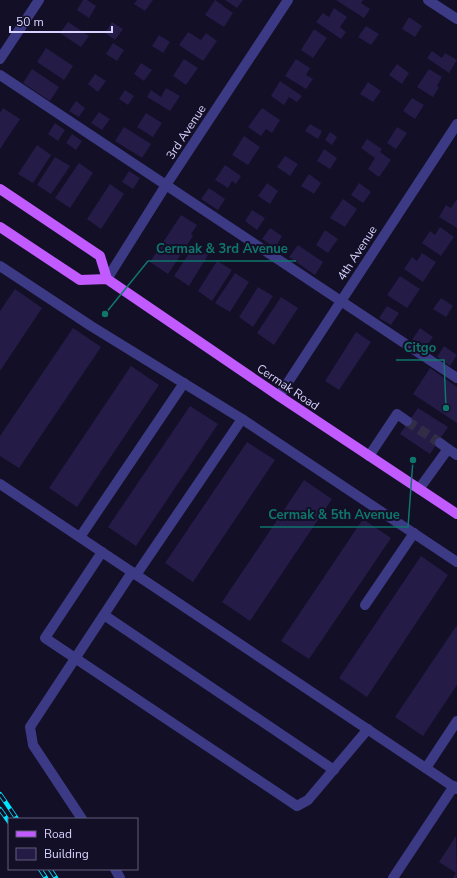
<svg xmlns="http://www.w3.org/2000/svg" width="457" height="878" viewBox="0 0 457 878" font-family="'Nunito Sans',sans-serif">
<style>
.building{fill:#241b47}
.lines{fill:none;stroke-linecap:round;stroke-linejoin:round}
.minor-tunnel{stroke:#312d47;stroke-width:10;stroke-dasharray:10 5;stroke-linecap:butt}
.minor{stroke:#3d3a85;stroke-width:10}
.major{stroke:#c25bff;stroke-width:10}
.rail-casing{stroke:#00e5ff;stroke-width:4.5}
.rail{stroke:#130f26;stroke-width:3;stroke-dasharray:9;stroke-linecap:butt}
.labels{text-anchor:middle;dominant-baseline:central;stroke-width:4;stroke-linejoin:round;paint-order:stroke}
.street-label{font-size:12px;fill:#d9d4ff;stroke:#130f26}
.leader{fill:none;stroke:#0f766e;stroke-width:1.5}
.callout-dot{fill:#0f766e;stroke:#130f26;stroke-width:1.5}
.callout-label{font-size:13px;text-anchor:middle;font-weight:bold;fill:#0f766e;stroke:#130f26;stroke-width:4;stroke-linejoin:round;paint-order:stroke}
</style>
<rect width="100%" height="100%" fill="#130f26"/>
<g class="building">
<polygon points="83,0 87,0 96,6 89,18 77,10"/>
<polygon points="137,0 153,0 145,11 134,4"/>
<polygon points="215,0 233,13 224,27 205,15"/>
<polygon points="225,0 243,0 237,8"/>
<polygon points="336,0 363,0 361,3 370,9 364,18"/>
<polygon points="334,8 347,17 340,27 346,32 341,39 316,22 323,13 329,17"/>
<polygon points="409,17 422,26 415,37 402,29"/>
<polygon points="68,22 89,36 81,47 60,33"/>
<polygon points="112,22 123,29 115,40 105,33"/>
<polygon points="366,26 379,34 371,45 358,37"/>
<polygon points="314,29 327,38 313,58 301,50"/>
<polygon points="188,32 201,40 206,33 217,41 203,61 179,45"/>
<polygon points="159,35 170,42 163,53 152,46"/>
<polygon points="113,43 124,50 117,61 106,54"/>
<polygon points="46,48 73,66 64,80 37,62"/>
<polygon points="432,51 442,58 445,53 457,60 449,73 427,58"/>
<polygon points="184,59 198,68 186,85 173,76"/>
<polygon points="296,59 310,68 306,75 313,79 306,89 285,76"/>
<polygon points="141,63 152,70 144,81 134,74"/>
<polygon points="397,64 409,73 402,84 389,75"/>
<polygon points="32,69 59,87 50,101 23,83"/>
<polygon points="429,69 442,77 437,86 439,87 433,97 417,87"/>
<polygon points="95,74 106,81 98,92 88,84"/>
<polygon points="280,81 302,96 297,102 289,97 284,105 271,96"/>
<polygon points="368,82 381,91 373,102 360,94"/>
<polygon points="166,88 180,96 170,111 147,97 151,90 161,97"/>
<polygon points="125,90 134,96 128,105 119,99"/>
<polygon points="412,98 424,105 415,119 403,111"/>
<polygon points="76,101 85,108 79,117 69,111"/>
<polygon points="3,108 20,119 0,149 0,113"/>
<polygon points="262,108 280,120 272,133 266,129 261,136 248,127"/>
<polygon points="99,112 110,119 102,130 91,123"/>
<polygon points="146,113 162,123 153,137 137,127"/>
<polygon points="55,123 65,130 58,141 48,134"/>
<polygon points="310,124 322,131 318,139 305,131"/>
<polygon points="124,127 151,144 142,158 115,141"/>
<polygon points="397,127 407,133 396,149 387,143"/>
<polygon points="330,132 337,137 332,145 325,140"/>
<polygon points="72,134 82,141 76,150 66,143"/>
<polygon points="244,136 260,147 248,165 232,155"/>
<polygon points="367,139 382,149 380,152 391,160 379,177 368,169 375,158 361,148"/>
<polygon points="37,145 51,155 33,183 18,174"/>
<polygon points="324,149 337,158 330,169 317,161"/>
<polygon points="285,156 298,164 290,176 277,167"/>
<polygon points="55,157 70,166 51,194 37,185"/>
<polygon points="79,163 93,173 70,208 55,198"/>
<polygon points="225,165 241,176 236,184 232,181 228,188 215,180"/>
<polygon points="129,171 140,178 133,189 122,182"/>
<polygon points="309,174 321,183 314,194 301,186"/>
<polygon points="267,183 278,191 270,204 258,196"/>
<polygon points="359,183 371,192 363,203 351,195"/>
<polygon points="110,184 124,194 101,229 87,219"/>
<polygon points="209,188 225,199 218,210 201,199"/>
<polygon points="343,199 357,209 345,227 330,218"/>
<polygon points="457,199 457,228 439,217 446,205 451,208"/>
<polygon points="252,210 265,218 257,230 245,221"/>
<polygon points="181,215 197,225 191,234 193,236 168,274 150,262"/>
<polygon points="440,227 454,237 441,256 422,243 430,231 435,235"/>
<polygon points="270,228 282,236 275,248 262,239"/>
<polygon points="325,230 338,239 328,253 316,245"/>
<polygon points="298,245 323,262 315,275 289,257"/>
<polygon points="194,246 208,255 189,286 174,276"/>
<polygon points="422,253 436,262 423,282 404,269 412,257 417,261"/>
<polygon points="217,261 232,270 212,301 198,291"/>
<polygon points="235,273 249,282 230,312 215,303"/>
<polygon points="400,276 420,289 407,308 387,295"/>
<polygon points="258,287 273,296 253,327 239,317"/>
<polygon points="15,289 42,308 0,371 0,311"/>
<polygon points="281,297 298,308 274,345 257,333"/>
<polygon points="441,298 453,306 446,317 433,309"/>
<polygon points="387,306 399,313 391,325 379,318"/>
<polygon points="73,328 101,347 19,468 0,456 0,436"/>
<polygon points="420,328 433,337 425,348 412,340"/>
<polygon points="356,332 371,342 339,390 325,381"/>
<polygon points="444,346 457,355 450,366 437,357"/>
<polygon points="131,366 159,385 77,507 49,488"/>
<polygon points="430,368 457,387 457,423 413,394"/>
<polygon points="190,406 218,424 136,546 108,527"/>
<polygon points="418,408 448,427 430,454 400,434"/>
<polygon points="247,442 275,460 193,582 165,563"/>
<polygon points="304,480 332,499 250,621 222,602"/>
<polygon points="363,519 391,538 309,659 281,641"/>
<polygon points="421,556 448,575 367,697 339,678"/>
<polygon points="457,625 457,685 423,736 395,717"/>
<polygon points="456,836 457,878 453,878 456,873 439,862"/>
</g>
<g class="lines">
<polyline class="minor-tunnel" points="407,421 440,443"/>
<g class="minor">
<polyline points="428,0 457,19"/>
<polyline points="0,59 39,0"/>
<polyline points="0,75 457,378"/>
<polyline points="0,266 91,326 242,419 457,562"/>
<polyline points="107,279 166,185 288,0"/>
<polyline points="279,396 457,124"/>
<polyline points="448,449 457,455"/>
<polyline points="369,456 397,414 407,421"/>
<polyline points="0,484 457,789"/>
<polyline points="419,489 448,449 440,443"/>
<polyline points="80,537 184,383"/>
<polyline points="102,552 45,638 297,806 308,800 368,729"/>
<polyline points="136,575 242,419"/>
<polyline points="365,605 414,533"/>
<polyline points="104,615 334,770"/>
<polyline points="426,768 457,721"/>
<polyline points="82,819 33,745 30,727 132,572"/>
<polyline points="115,869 120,878"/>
<polyline points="393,878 454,786"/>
</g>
<g class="major">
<polyline points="0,189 100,256 107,279"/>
<polyline points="0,227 80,280 107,279 279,396 457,514"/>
</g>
<g class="rail-casing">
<g id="rail">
<polyline points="0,794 17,819"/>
<polyline points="0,809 9,822"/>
<polyline points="40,869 46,878"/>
<polyline points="50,869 56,878"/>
</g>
</g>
<use href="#rail" class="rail"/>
</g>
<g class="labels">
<g class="street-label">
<text transform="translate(186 132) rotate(-57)">3rd Avenue</text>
<text transform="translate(357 253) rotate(-57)">4th Avenue</text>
<text transform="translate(288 387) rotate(34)">Cermak Road</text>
</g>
</g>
<path class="leader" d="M105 314L148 261H296M446 408L444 360H396M413 460L408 527H260"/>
<g class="callout-dot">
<circle cx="105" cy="314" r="4"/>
<circle cx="446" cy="408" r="4"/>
<circle cx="413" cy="460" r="4"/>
</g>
<g class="callout-label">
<text x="222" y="253">Cermak &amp; 3rd Avenue</text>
<text x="420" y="352">Citgo</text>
<text x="334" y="519">Cermak &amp; 5th Avenue</text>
</g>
<rect x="8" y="818" width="130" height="52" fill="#130f26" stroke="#625e7d"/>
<rect x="16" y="831" width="20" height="6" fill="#c25bff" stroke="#625e7d"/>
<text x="44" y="838" font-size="12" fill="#d9d4ff">Road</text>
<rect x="16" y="848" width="20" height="12" fill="#241b47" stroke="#625e7d"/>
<text x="44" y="858" font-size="12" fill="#d9d4ff">Building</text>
<path d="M10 26v6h102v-6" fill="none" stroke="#d9d4ff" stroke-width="2"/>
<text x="16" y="26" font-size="12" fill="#d9d4ff" stroke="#130f26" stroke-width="3" paint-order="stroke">50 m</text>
</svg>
